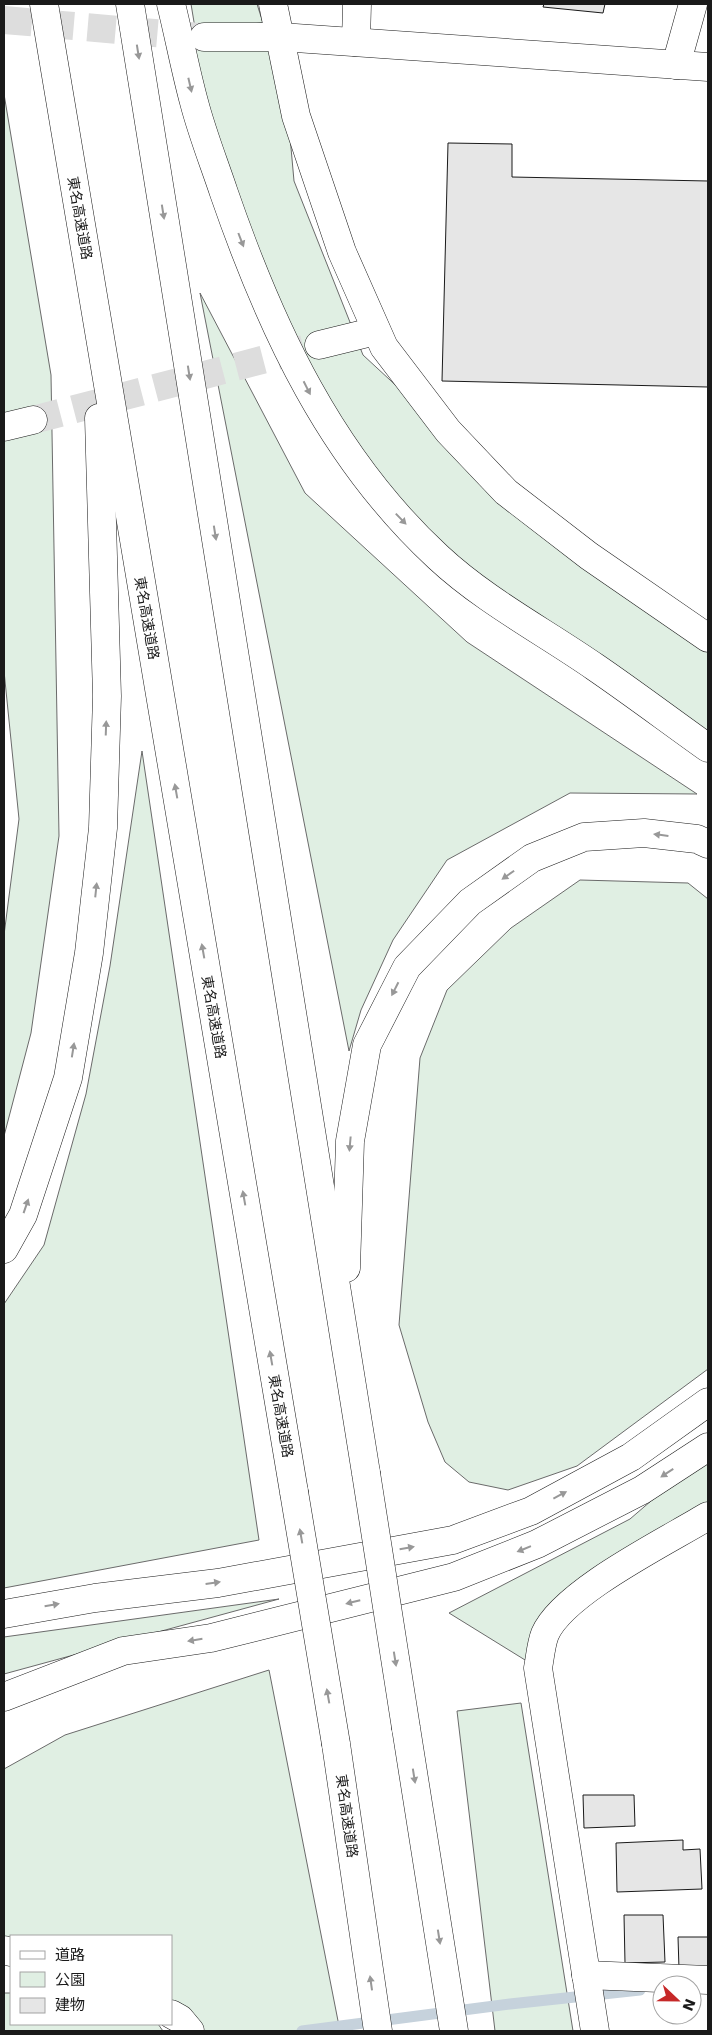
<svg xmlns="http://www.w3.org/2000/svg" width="712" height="2035" viewBox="0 0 712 2035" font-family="'DejaVu Sans','Noto Sans JP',sans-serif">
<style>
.green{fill:#e0efe3;stroke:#6a6a6a}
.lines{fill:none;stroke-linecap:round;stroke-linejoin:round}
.stream{stroke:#c6d2dc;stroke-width:11}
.building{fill:#e6e6e6;stroke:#1a1a1a}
.minor-tunnel{stroke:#ddd;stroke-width:28;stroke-dasharray:28 14;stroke-linecap:butt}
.tertiary-tunnel{stroke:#ddd;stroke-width:28;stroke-dasharray:28 14;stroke-linecap:butt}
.minor-casing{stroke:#1a1a1a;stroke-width:29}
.tertiary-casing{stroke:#1a1a1a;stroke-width:29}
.motorway-casing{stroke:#1a1a1a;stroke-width:29}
.minor{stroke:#fff;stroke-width:28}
.tertiary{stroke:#fff;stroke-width:28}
.motorway{stroke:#fff;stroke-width:28}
.motorway-bridge-casing{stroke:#1a1a1a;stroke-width:29;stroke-linecap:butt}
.motorway-bridge{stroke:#fff;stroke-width:28}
.oneway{fill:#989898}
.labels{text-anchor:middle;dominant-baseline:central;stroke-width:4;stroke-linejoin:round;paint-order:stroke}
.street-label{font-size:14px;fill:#1a1a1a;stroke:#fff}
</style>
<rect width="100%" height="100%" fill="#fff"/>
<g class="green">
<polygon points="191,4 257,4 263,23 195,28"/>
<polygon points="281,37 294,181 363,355 537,516 708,636 708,760 416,537 313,390 180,45"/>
<polygon points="4,94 51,375 59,836 31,1033 4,1136 4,935 19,819 4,671"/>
<polygon points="200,293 305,493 467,642 697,794 570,793 447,860 393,940 361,1010 349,1051"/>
<polygon points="142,751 259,1540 4,1588 4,1304 44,1245 86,1094 110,966"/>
<polygon points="580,880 688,883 708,899 708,1369 577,1466 508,1490 469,1482 445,1462 428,1422 399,1325 420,1058 447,990 511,928"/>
<polygon points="708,1452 708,1512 545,1635 538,1668 449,1613 630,1519"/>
<polygon points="279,1599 4,1674 4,1637"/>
<polygon points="269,1670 340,2031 185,2031 171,2016 171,1936 11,1936 11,1953 4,1951 4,1769 65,1735"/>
<polygon points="521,1703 573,2031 495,2031 457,1711"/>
<polygon points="4,1993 11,1993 11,2024 158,2024 163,2031 4,2031"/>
</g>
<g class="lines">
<polyline class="stream" points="302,2031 510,2004 640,1990"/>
</g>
<g class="building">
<polygon points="544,4 605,4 603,13 543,7"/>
<polygon points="448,143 512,144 512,177 708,181 708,387 442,381"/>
<polygon points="583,1795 634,1795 635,1826 584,1828"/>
<polygon points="683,1840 683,1850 700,1849 702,1889 617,1892 616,1843"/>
<polygon points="624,1915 663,1915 665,1962 625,1963"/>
<polygon points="678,1937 708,1937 708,1969 679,1969"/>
</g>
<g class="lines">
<polyline class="minor-tunnel" points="33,420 319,345"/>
<polyline class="tertiary-tunnel" points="4,20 200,37"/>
<g class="minor-casing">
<g id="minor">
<polyline points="273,4 296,116 342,252 384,347 448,431 506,492 589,556 708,638"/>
<polyline points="356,42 357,4"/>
<polyline points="676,65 693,4"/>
<polyline points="319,345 376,331"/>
<polyline points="4,427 33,420"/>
<polyline points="586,1975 708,1980"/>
<path d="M595,2031L538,1668C540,1658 541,1644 545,1634C563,1592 667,1541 708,1516"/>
</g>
</g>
<g class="tertiary-casing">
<polyline id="tertiary" points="204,37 281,37 708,67"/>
</g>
<g class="motorway-casing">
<g id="motorway">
<polyline points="44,4 294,1492"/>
<polyline points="130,4 366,1473"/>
<path d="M171,4C179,36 185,69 194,102C202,133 214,163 224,193C271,329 331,458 438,557C484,600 543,631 595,667C633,693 670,721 708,748"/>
<polyline points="4,1249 23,1215 68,1078 89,953 103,828 107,696 99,418"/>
<polyline points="346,1268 350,1141 367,1045 407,967 470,902 532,858 584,837 644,833 697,839 708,844"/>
<polyline points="4,1614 95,1598 218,1583 453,1540 531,1511 631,1457 708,1402"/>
<polyline points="4,1697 123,1651 211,1638 454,1577 537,1544 642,1490 708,1447"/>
<polyline points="406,1728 454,2031"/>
<polyline points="336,1744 378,2031"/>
<polyline points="4,1950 11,1952"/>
<polyline points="171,2014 180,2019 190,2031"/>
</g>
</g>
<use href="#minor" class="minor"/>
<use href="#tertiary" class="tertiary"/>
<use href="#motorway" class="motorway"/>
<g class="motorway-bridge-casing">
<g id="motorway-bridge">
<polyline points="366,1473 406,1728"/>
<polyline points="294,1492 336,1744"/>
</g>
</g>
<use href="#motorway-bridge" class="motorway-bridge"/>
</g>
<defs><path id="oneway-solid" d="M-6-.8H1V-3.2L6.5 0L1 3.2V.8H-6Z" transform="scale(1.25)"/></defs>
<g class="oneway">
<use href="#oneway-solid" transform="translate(138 52) rotate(81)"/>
<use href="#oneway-solid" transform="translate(190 85) rotate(77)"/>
<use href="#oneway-solid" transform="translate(163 212) rotate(81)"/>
<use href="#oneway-solid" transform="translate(241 240) rotate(69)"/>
<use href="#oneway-solid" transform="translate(189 373) rotate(81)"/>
<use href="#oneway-solid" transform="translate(307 388) rotate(63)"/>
<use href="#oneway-solid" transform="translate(401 519) rotate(46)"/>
<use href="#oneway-solid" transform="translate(215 533) rotate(81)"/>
<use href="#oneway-solid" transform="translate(106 728) rotate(-88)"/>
<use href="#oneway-solid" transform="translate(176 791) rotate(-100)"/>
<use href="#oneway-solid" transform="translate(661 835) rotate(-173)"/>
<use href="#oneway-solid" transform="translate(508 875) rotate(145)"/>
<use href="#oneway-solid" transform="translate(96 890) rotate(-84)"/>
<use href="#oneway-solid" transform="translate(203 951) rotate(-100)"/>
<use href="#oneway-solid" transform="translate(395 989) rotate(117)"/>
<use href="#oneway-solid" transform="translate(73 1050) rotate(-81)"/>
<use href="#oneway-solid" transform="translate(350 1144) rotate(95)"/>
<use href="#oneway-solid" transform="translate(244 1198) rotate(-100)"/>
<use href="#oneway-solid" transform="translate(26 1206) rotate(-71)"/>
<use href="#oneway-solid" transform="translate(271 1358) rotate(-100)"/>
<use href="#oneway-solid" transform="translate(667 1473) rotate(147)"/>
<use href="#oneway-solid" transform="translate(560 1495) rotate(-28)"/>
<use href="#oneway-solid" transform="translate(301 1536) rotate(-100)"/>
<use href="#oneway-solid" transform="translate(407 1548) rotate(-10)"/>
<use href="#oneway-solid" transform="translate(524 1549) rotate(158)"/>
<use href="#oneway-solid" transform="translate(213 1583) rotate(-8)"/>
<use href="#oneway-solid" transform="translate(353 1602) rotate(166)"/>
<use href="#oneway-solid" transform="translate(52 1605) rotate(-10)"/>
<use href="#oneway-solid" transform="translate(195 1640) rotate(171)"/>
<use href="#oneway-solid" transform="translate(395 1659) rotate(81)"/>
<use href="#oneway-solid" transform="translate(328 1696) rotate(-100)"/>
<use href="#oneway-solid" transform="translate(414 1776) rotate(81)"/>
<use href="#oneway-solid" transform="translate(439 1937) rotate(81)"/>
<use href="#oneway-solid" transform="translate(371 1983) rotate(-98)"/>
</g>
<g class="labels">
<g class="street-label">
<text transform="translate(80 218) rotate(80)">東名高速道路</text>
<text transform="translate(147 618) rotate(80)">東名高速道路</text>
<text transform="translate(214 1017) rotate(80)">東名高速道路</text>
<text transform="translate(281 1416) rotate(80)">東名高速道路</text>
<text transform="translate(347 1816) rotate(82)">東名高速道路</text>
</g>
</g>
<rect width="712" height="2035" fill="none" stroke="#1a1a1a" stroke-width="10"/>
<rect x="10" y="1935" width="162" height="90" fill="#ffffff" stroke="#a3a3a3"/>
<rect x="20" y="1951" width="25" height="8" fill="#ffffff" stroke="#a3a3a3"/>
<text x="55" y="1960" font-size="15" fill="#1a1a1a">道路</text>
<rect x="20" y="1972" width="25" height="15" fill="#e0efe3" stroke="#a3a3a3"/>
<text x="55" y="1985" font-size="15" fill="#1a1a1a">公園</text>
<rect x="20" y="1998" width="25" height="15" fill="#e6e6e6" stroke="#a3a3a3"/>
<text x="55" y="2010" font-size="15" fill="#1a1a1a">建物</text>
<g transform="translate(677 2000) rotate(112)"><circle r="24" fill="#ffffff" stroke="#a3a3a3"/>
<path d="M0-4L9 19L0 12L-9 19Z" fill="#c62828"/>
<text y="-8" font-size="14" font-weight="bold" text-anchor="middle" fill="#1a1a1a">N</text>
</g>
</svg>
